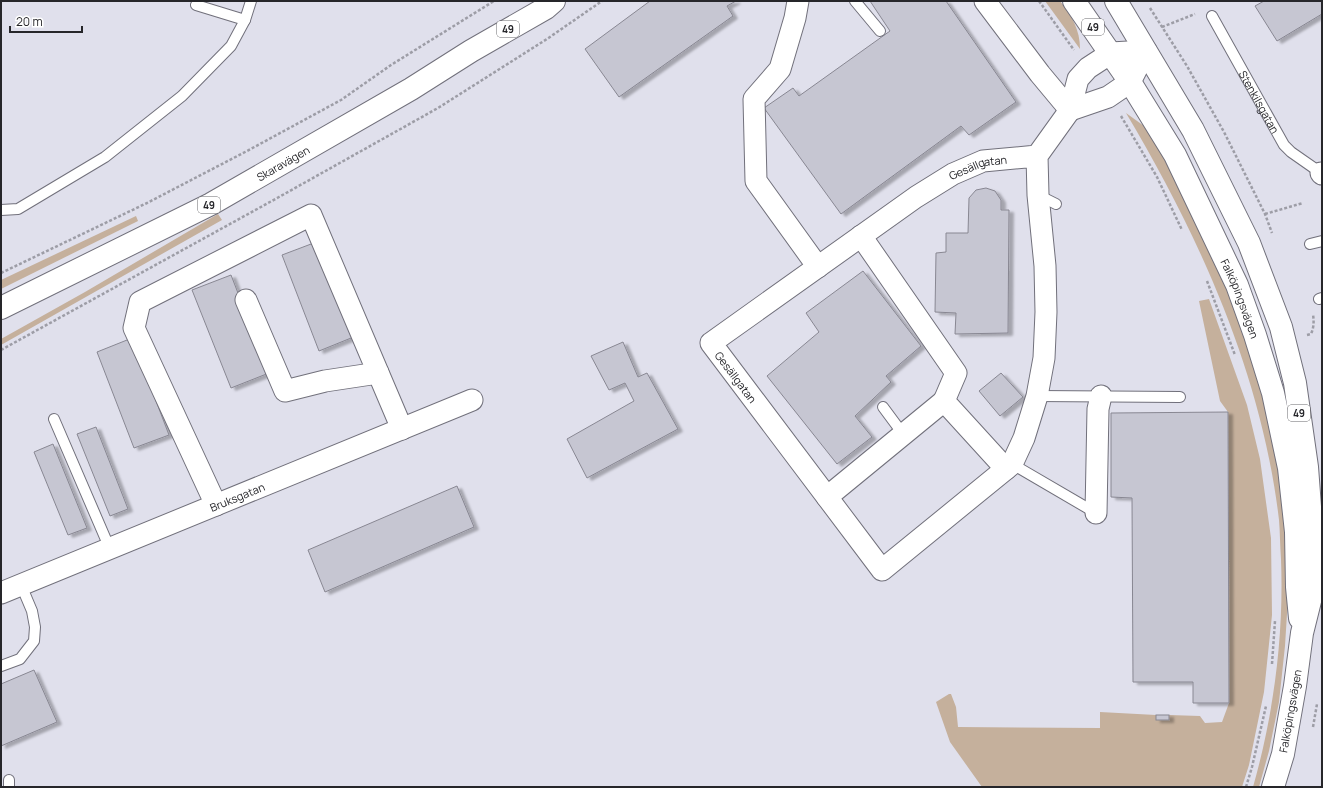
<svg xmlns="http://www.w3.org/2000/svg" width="1323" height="788" viewBox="0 0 1323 788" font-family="Manrope,sans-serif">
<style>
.green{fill:#c5b09c}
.building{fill:#c6c6d2;stroke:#888792;filter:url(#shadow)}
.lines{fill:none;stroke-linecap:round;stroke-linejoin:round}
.lane-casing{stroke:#71707b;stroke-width:12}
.street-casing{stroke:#71707b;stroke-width:23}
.primary-casing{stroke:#71707b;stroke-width:24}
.path{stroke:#9d9da6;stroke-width:2.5;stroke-dasharray:3 2;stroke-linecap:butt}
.lane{stroke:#fff;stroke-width:10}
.street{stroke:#fff;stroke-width:21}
.primary{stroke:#fff;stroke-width:22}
.labels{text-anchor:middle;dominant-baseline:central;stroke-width:3;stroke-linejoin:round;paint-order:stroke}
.shield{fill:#fff;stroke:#67676a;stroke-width:1}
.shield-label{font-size:10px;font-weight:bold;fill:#26262a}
.street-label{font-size:11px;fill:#26262a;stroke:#fff}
</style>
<defs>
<filter id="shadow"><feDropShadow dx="4.5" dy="2.5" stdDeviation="1" flood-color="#0004"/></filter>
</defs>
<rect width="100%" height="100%" fill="#e0e0ec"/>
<g class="green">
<path d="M1045,1H1060C1072,16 1080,30 1080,49Z"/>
<path d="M1126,113L1151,131L1161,147L1227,283L1265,388L1282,480L1289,582L1285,646L1279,702L1269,751L1259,787H1253C1274,713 1284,635 1281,559C1280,546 1280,532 1279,520C1262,375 1200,237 1126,113Z"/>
<polygon points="218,214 222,220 1,345 1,339 85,292"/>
<polygon points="136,216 138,221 1,289 1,280"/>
<polygon points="1209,299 1247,405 1260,459 1271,538 1272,615 1264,692 1249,765 1242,787 982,787 950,742 936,702 949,694 951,694 956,707 958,727 1100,728 1100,712 1156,715 1156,720 1169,720 1169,715 1200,716 1205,723 1222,722 1229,703 1228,412 1220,401 1199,301"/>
<polygon points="597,786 707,786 712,787 586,787"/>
</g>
<g class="building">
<polygon points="650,1 736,1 727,6 733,16 619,97 585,49"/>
<polygon points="870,1 946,1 1016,102 969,135 961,126 841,214 764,108 793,88 799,96 890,31"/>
<polygon points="1264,1 1321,1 1322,3 1322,14 1277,41 1255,6"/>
<polygon points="986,188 995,191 1001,200 1001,210 1009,210 1008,333 955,334 956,313 935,312 936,253 946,252 946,233 968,233 969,198 976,190"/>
<polygon points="319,241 356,336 319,351 282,255"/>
<polygon points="863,271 921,346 886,376 891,382 855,416 872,437 837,464 767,376 819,332 806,313"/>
<polygon points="231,275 269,373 231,388 192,290"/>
<polygon points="132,338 169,435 134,448 97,352"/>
<polygon points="623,342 638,377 647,373 678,429 587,478 567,439 634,401 625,383 609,390 591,356"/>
<polygon points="1001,373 1023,397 1000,416 979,391"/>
<polygon points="1228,412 1229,703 1193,703 1193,682 1133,682 1132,498 1111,497 1111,413"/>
<polygon points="96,427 128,509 110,516 77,434"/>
<polygon points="53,444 87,528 68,535 34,452"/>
<polygon points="457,486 474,527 325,592 308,550"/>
<polygon points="34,670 57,722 1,746 1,684"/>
<rect x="1156" y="715" width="13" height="5"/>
</g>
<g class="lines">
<g class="lane-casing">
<g id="lane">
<polyline points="855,1 880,31"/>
<polyline points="196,5 245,20"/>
<path id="s1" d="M1212,16L1284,145L1291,152L1321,173"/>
<polyline points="1038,195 1056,204"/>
<polyline points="1,210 18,209 105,157 182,96 231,46 245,20 251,1"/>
<polyline points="1310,244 1322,241"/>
<polyline points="1319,299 1322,298"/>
<polyline points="1037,396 1180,397"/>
<polyline points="883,407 903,434"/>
<polyline points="54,419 110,549"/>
<polyline points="1012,464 1096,513"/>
<polyline points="1,666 20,659 34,641 35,627 32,611 21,585"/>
<polyline points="9,787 9,780"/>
</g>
</g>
<g class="street-casing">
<g id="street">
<polyline points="798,1 795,18 780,69 754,99 756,181 818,267"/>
<polyline points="985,1 1040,74 1070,110"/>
<polyline points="1070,110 1108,97 1130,82 1146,51"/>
<path id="s2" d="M1037,156L1038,195L1045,266L1046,312L1044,358L1037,396L1024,438L1012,464L882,570L711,343L916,197L953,174L983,161L1037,156L1070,110L1078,79L1088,68L1111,53L1146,51"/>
<polyline points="1321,173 1322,174"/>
<polyline points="861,236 956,373 944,401 1006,469"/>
<polyline points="246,300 285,391 325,381 378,373"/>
<polyline points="827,497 944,401"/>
<polyline points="216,505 134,328 140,302 311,215 402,429"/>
<polyline points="1096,513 1098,409 1101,396"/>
<path id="s3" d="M1,593L472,400"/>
</g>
</g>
<g class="primary-casing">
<g id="primary">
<path id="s4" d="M1074,1L1130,82L1175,155L1237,285L1255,335L1273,393L1289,468L1296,532L1297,587L1300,618"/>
<polyline points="1116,1 1193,130 1249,243 1281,327 1295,383 1307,467 1312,533 1313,589 1302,633 1295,686 1283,754 1273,787"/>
<path id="s5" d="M1,308L211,204L411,89L471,51L546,8L554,1"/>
</g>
</g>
<g class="path">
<polyline points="1039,1 1074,50"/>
<polyline points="1150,8 1187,66 1224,132 1265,214 1272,233"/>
<polyline points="1162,27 1195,14"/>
<polyline points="1121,116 1157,177 1182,230"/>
<polyline points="1265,214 1303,203"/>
<polyline points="1,273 147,203 247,151 341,100 391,65 494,1"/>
<polyline points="1207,281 1235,355"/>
<path d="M1307,335L1311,334C1314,327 1314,322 1313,314"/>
<polyline points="1,350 279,197 438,108 547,39 602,1"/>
<polyline points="1272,664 1275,621"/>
<polyline points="1313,727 1317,704"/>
<polyline points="1246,787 1252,767 1266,706"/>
</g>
<use href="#lane" class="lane"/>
<use href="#street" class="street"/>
<use href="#primary" class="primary"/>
</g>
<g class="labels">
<g class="shield">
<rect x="1082" y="19" width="22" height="16" rx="3"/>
<rect x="497" y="21" width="22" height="16" rx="3"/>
<rect x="198" y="197" width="22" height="16" rx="3"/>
<rect x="1288" y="405" width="22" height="16" rx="3"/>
</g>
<g class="shield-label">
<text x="1093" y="27">49</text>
<text x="508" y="29">49</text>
<text x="209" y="205">49</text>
<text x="1299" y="413">49</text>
</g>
<g class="street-label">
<text stroke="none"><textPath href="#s1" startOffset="98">Stenkilsgatan</textPath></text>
<text stroke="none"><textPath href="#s5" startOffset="317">Skaravägen</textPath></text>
<text stroke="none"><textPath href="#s2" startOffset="1087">Gesällgatan</textPath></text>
<text stroke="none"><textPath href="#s4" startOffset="342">Falköpingsvägen</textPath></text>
<text transform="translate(736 377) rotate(53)">Gesällgatan</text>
<text stroke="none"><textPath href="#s3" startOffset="255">Bruksgatan</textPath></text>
<text transform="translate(1290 711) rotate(-80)">Falköpingsvägen</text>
</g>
</g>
<rect width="1323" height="788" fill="none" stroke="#26262a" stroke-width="4"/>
<path d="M10 26v6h72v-6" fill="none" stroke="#26262a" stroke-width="2"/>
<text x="16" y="26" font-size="12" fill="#26262a" stroke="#ffffff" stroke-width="3" paint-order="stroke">20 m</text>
</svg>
